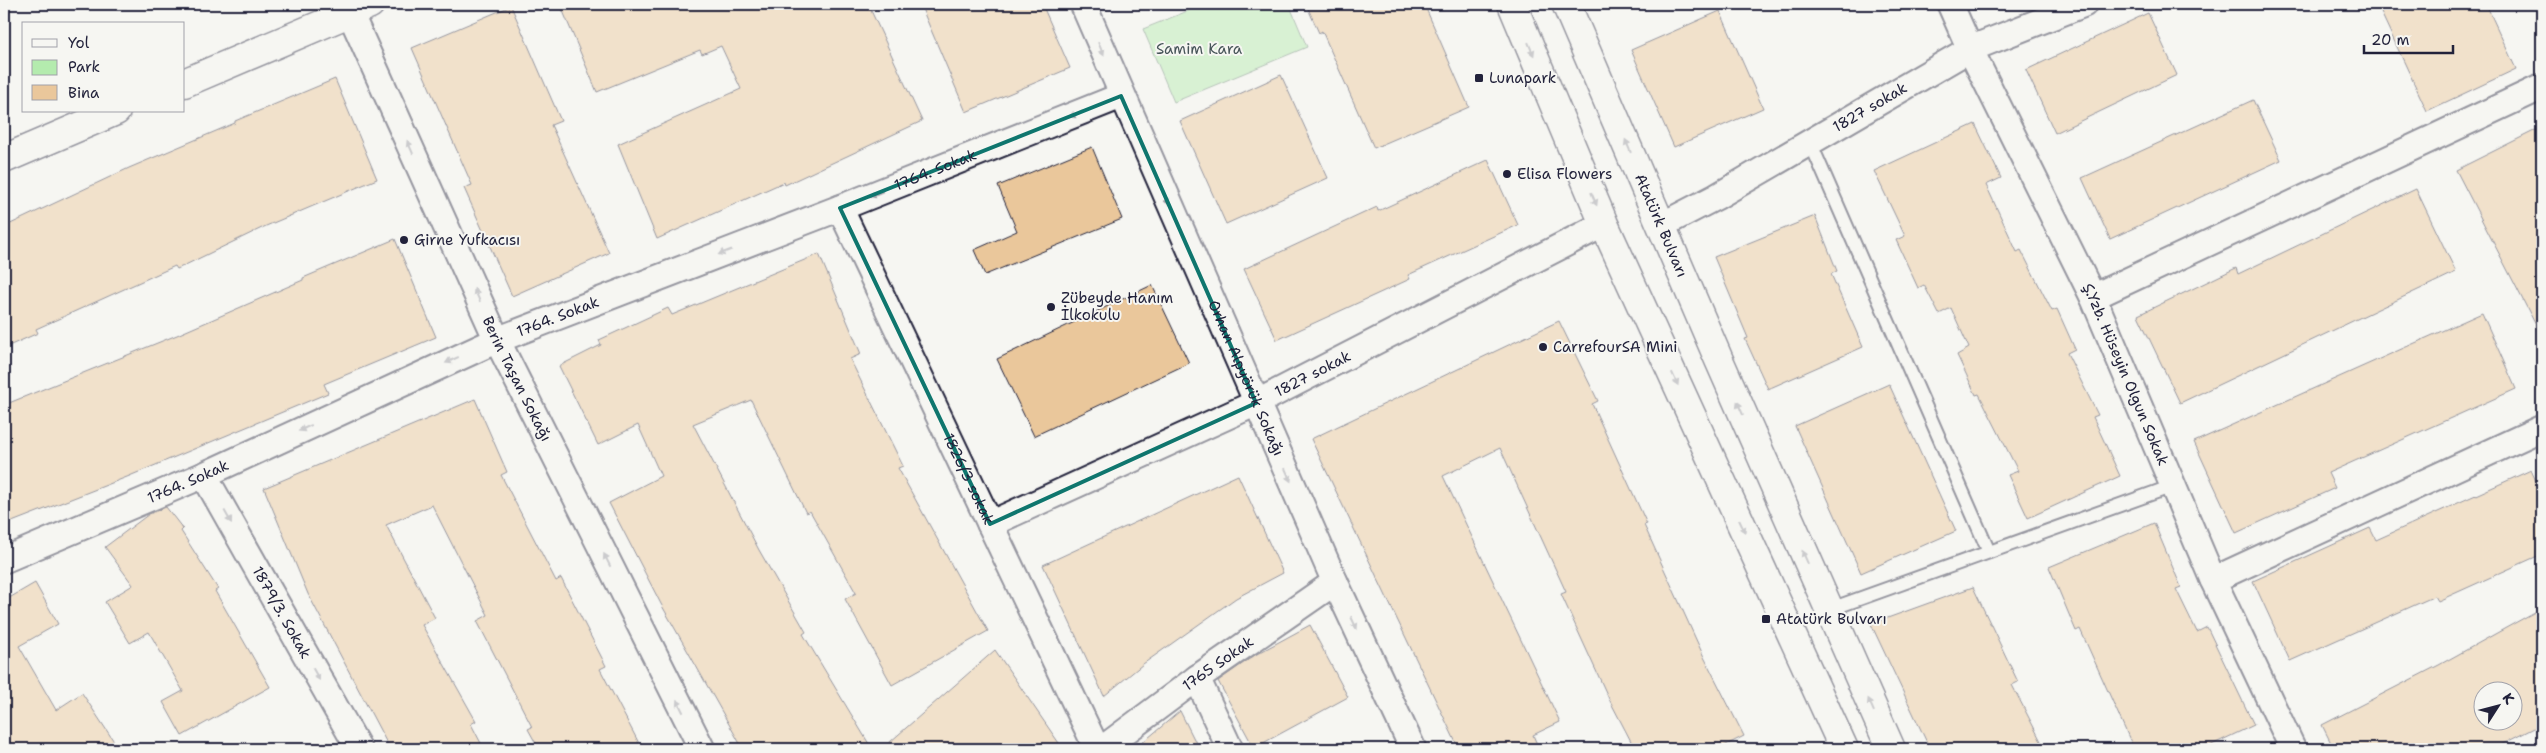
<svg xmlns="http://www.w3.org/2000/svg" width="2546" height="753" viewBox="0 0 2546 753" font-family="'Shantell Sans',sans-serif">
<style>
.green{fill:#b4ebae;stroke:#6b8674}
.building{fill:#eac79b;stroke:#22223b;fill-rule:evenodd}
.lines{fill:none;stroke-linecap:round;stroke-linejoin:round}
.lane-casing{stroke:#22223b;stroke-width:16}
.street-casing{stroke:#22223b;stroke-width:29}
.secondary-casing{stroke:#22223b;stroke-width:31}
.lane{stroke:#f6f6f2;stroke-width:12}
.street{stroke:#f6f6f2;stroke-width:25}
.secondary{stroke:#f6f6f2;stroke-width:28}
.oneway{fill:#9797a0}
.marked{fill:none;stroke:#0f766e;stroke-width:4;stroke-linejoin:round}
.poi-dot{fill:#22223b;stroke:#f6f6f2;stroke-width:2}
.labels{text-anchor:middle;dominant-baseline:central;stroke-width:4;stroke-linejoin:round;paint-order:stroke}
.park-label{font-size:15px;fill:#465458;stroke:#f6f6f2}
.poi-label{font-size:15px;fill:#22223b;stroke:#f6f6f2;text-anchor:start}
.street-label{font-size:15px;fill:#22223b;stroke:#f6f6f2}
</style>
<rect width="100%" height="100%" fill="#f6f6f2"/>
<filter id="ink" filterUnits="userSpaceOnUse"><feTurbulence type="fractalNoise" baseFrequency=".02" numOctaves="2"/><feDisplacementMap in="SourceGraphic" scale="10" xChannelSelector="R" yChannelSelector="G"/><feConvolveMatrix kernelMatrix="1 2 1 2 8 2 1 2 1" color-interpolation-filters="sRGB"/></filter>
<g filter="url(#ink)">
<polygon class="green" points="1205,4 1289,4 1307,47 1174,102 1143,29"/>
<g class="building">
<polygon points="560,4 868,4 922,121 785,185 784,182 657,239 618,144 741,89 721,46 702,54 700,50 597,92"/>
<polygon points="920,4 1042,4 1070,68 966,112"/>
<polygon points="1306,4 1424,4 1469,107 1374,148 1322,31 1319,33"/>
<polygon points="2377,4 2486,4 2516,69 2427,111"/>
<polygon points="511,6 561,121 551,125 609,253 512,296 464,188 472,185 412,48"/>
<polygon points="1720,11 1763,108 1674,147 1631,50"/>
<polygon points="2148,13 2177,75 2055,133 2026,70"/>
<polygon points="1281,75 1328,178 1226,224 1180,121"/>
<polygon points="335,79 377,179 266,226 177,269 175,266 36,329 38,333 4,348 4,227 129,168 235,123 235,121"/>
<polygon points="2253,100 2281,160 2110,239 2082,178"/>
<polygon points="1975,124 2001,178 1986,185 2017,252 2021,250 2052,311 2057,309 2075,349 2067,353 2098,415 2093,417 2120,476 2028,518 2008,475 2018,471 1979,394 1976,395 1957,355 1969,348 1951,308 1939,314 1924,285 1918,288 1896,240 1905,236 1874,171"/>
<polygon points="2542,127 2542,337 2456,170"/>
<polygon points="1092,147 1122,219 985,275 974,250 1017,231 998,186"/>
<polygon points="1488,160 1518,225 1408,275 1410,279 1277,340 1244,269 1377,207 1378,211"/>
<polygon points="2416,189 2456,272 2180,403 2138,315 2236,268 2238,274"/>
<polygon points="1815,216 1837,271 1831,274 1863,347 1768,389 1745,339 1748,338 1714,257"/>
<polygon points="395,239 436,337 324,384 328,393 127,477 12,522 4,503 4,405 177,335 303,280 303,278"/>
<polygon points="819,254 861,354 850,359 903,466 898,468 988,631 892,685 845,599 856,593 810,511 806,513 751,400 693,424 759,550 806,632 803,634 872,749 743,749 661,604 609,503 661,476 638,425 598,445 559,366 601,345 599,340 668,308 672,315"/>
<polygon points="1152,285 1189,363 1034,436 997,359"/>
<polygon points="2482,313 2516,389 2328,473 2335,488 2236,533 2194,442"/>
<polygon points="1559,321 1598,401 1592,404 1647,524 1644,525 1704,657 1744,736 1718,749 1635,749 1609,699 1561,594 1566,592 1500,448 1443,476 1560,722 1533,735 1539,749 1459,749 1311,439"/>
<polygon points="1889,384 1956,531 1861,573 1795,426"/>
<polygon points="475,399 507,472 501,475 556,581 561,578 606,666 600,669 642,749 539,749 528,729 532,727 477,621 488,615 432,505 386,525 435,618 422,625 476,721 471,724 484,749 390,749 308,594 264,488"/>
<polygon points="2531,470 2542,494 2542,554 2438,601 2435,596 2290,661 2253,581 2370,528 2376,540"/>
<polygon points="1238,475 1283,573 1236,598 1143,664 1104,696 1043,565"/>
<polygon points="166,507 183,529 181,531 218,589 215,591 270,687 182,736 163,702 183,691 149,632 130,643 105,602 133,585 105,547 149,514"/>
<polygon points="2154,523 2181,587 2176,589 2197,632 2207,627 2254,725 2203,749 2134,749 2080,629 2076,631 2049,567"/>
<polygon points="35,583 58,624 19,646 56,710 82,693 119,749 4,749 4,601"/>
<polygon points="1973,587 2018,682 2012,685 2045,749 1930,749 1871,624"/>
<path d="M2542,608V724L2493,749H2334L2322,725L2439,665ZM2484,690H2514V720H2484Z"/>
<polygon points="1310,625 1348,697 1254,748 1218,681 1255,655"/>
<polygon points="995,650 1063,749 882,749"/>
<polygon points="1180,711 1199,749 1135,749"/>
</g>
<g class="lines">
<g class="lane-casing">
<g id="lane">
<polyline points="1810,142 1989,552"/>
<polyline points="1828,610 2173,486"/>
</g>
</g>
<g class="street-casing">
<g id="street">
<path id="s1" d="M346,4L497,340L702,749"/>
<path id="s2" d="M1083,4L1335,582L1413,749"/>
<path id="s3" d="M1950,4L1970,49L2093,297L2213,580L2293,749"/>
<path id="s4" d="M840,208L1097,749"/>
<path id="s5" d="M1662,225L1716,197L1970,49L2084,4"/>
<polyline points="2093,297 2542,87"/>
<path id="s6" d="M204,475L359,749"/>
<path id="s7" d="M990,524L1256,403L1604,224"/>
<path id="s8" d="M4,560L204,475L497,340L840,208L1121,96"/>
<polyline points="2213,580 2542,428"/>
<polyline points="1197,678 1230,749"/>
<path id="s9" d="M1102,749L1197,678L1335,582"/>
</g>
</g>
<g class="secondary-casing">
<g id="secondary">
<polyline points="1512,4 1604,224 1844,749"/>
<path id="s10" d="M1566,4L1719,360L1891,749"/>
<polyline points="184,83 370,4"/>
<polyline points="4,159 116,111"/>
</g>
</g>
<use href="#lane" class="lane"/>
<use href="#street" class="street"/>
<use href="#secondary" class="secondary"/>
</g>
<defs><path id="oneway-solid" d="M-6-.8H1V-3.2L6.5 0L1 3.2V.8H-6Z" transform="scale(1.25)"/></defs>
<g class="oneway">
<use href="#oneway-solid" transform="translate(1101 49) rotate(67)"/>
<use href="#oneway-solid" transform="translate(1531 49) rotate(67)"/>
<use href="#oneway-solid" transform="translate(1076 114) rotate(158)"/>
<use href="#oneway-solid" transform="translate(1628 146) rotate(-113)"/>
<use href="#oneway-solid" transform="translate(410 147) rotate(-114)"/>
<use href="#oneway-solid" transform="translate(876 194) rotate(158)"/>
<use href="#oneway-solid" transform="translate(1166 198) rotate(66)"/>
<use href="#oneway-solid" transform="translate(1594 199) rotate(67)"/>
<use href="#oneway-solid" transform="translate(725 252) rotate(159)"/>
<use href="#oneway-solid" transform="translate(477 295) rotate(-114)"/>
<use href="#oneway-solid" transform="translate(452 360) rotate(155)"/>
<use href="#oneway-solid" transform="translate(1675 379) rotate(65)"/>
<use href="#oneway-solid" transform="translate(1740 408) rotate(-114)"/>
<use href="#oneway-solid" transform="translate(305 428) rotate(155)"/>
<use href="#oneway-solid" transform="translate(1288 475) rotate(66)"/>
<use href="#oneway-solid" transform="translate(228 517) rotate(61)"/>
<use href="#oneway-solid" transform="translate(1742 526) rotate(65)"/>
<use href="#oneway-solid" transform="translate(1805 557) rotate(-114)"/>
<use href="#oneway-solid" transform="translate(607 560) rotate(-117)"/>
<use href="#oneway-solid" transform="translate(1354 623) rotate(65)"/>
<use href="#oneway-solid" transform="translate(316 674) rotate(61)"/>
<use href="#oneway-solid" transform="translate(1871 705) rotate(-114)"/>
<use href="#oneway-solid" transform="translate(680 706) rotate(-117)"/>
</g>
</g>
<path d="M0 0H2546V753H0ZM1121,96L1256,403L990,524L840,208Z" fill="#f6f6f2" fill-opacity=".55" fill-rule="evenodd"/>
<path class="marked" d="M1121,96L1256,403L990,524L840,208Z"/>
<g class="poi-dot">
<rect x="1474" y="73" width="10" height="10" rx="2.5"/>
<circle cx="1507" cy="174" r="5"/>
<circle cx="404" cy="240" r="5"/>
<circle cx="1051" cy="307" r="5"/>
<circle cx="1543" cy="347" r="5"/>
<rect x="1761" y="614" width="10" height="10" rx="2.5"/>
</g>
<g class="labels">
<g class="park-label">
<text x="1199" y="49">Samim Kara</text>
</g>
<g class="poi-label">
<text x="1489" y="78">Lunapark</text>
<text x="1517" y="174">Elisa Flowers</text>
<text x="414" y="240">Girne Yufkacısı</text>
<text x="1061" y="298">Zübeyde Hanım<tspan x="1061" dy="17">İlkokulu</tspan></text>
<text x="1553" y="347">CarrefourSA Mini</text>
<text x="1776" y="619">Atatürk Bulvarı</text>
</g>
<g class="street-label">
<text stroke="none"><textPath href="#s5" startOffset="239">1827 sokak</textPath></text>
<text stroke="none"><textPath href="#s8" startOffset="1010">1764. Sokak</textPath></text>
<text stroke="none"><textPath href="#s10" startOffset="241">Atatürk Bulvarı</textPath></text>
<text stroke="none"><textPath href="#s8" startOffset="605">1764. Sokak</textPath></text>
<text stroke="none"><textPath href="#s7" startOffset="356">1827 sokak</textPath></text>
<text stroke="none"><textPath href="#s3" startOffset="410">Ş.Yzb. Hüseyin Olgun Sokak</textPath></text>
<text stroke="none"><textPath href="#s2" startOffset="408">Orhan Alpyörük Sokağı</textPath></text>
<text stroke="none"><textPath href="#s1" startOffset="412">Berin Taşan Sokağı</textPath></text>
<text stroke="none"><textPath href="#s4" startOffset="300">1826/3 sokak</textPath></text>
<text stroke="none"><textPath href="#s8" startOffset="200">1764. Sokak</textPath></text>
<text stroke="none"><textPath href="#s6" startOffset="158">1879/3. Sokak</textPath></text>
<text stroke="none"><textPath href="#s9" startOffset="144">1765 Sokak</textPath></text>
</g>
</g>
<rect width="2546" height="753" fill="none" stroke="#f6f6f2" stroke-width="20"/>
<rect x="10" y="10" width="2526" height="733" fill="none" stroke="#22223b" stroke-width="2" filter="url(#ink)"/>
<rect x="22" y="22" width="162" height="90" fill="#f6f6f2" stroke="#a1a1a9"/>
<rect x="32" y="39" width="25" height="8" fill="#f6f6f2" stroke="#a1a1a9"/>
<text x="68" y="48" font-size="15" fill="#22223b">Yol</text>
<rect x="32" y="60" width="25" height="15" fill="#b4ebae" stroke="#a1a1a9"/>
<text x="68" y="72" font-size="15" fill="#22223b">Park</text>
<rect x="32" y="85" width="25" height="15" fill="#eac79b" stroke="#a1a1a9"/>
<text x="68" y="98" font-size="15" fill="#22223b">Bina</text>
<g transform="translate(2498 706) rotate(54)"><circle r="24" fill="#f6f6f2" stroke="#a1a1a9"/>
<path d="M0-4L9 19L0 12L-9 19Z" fill="#22223b"/>
<text y="-8" font-size="14" font-weight="bold" text-anchor="middle" fill="#22223b">K</text>
</g>
<path d="M2364 45v8h89v-8" fill="none" stroke="#22223b" stroke-width="2.5"/>
<text x="2371" y="45" font-size="15" fill="#22223b" stroke="#f6f6f2" stroke-width="4" paint-order="stroke">20 m</text>
</svg>
